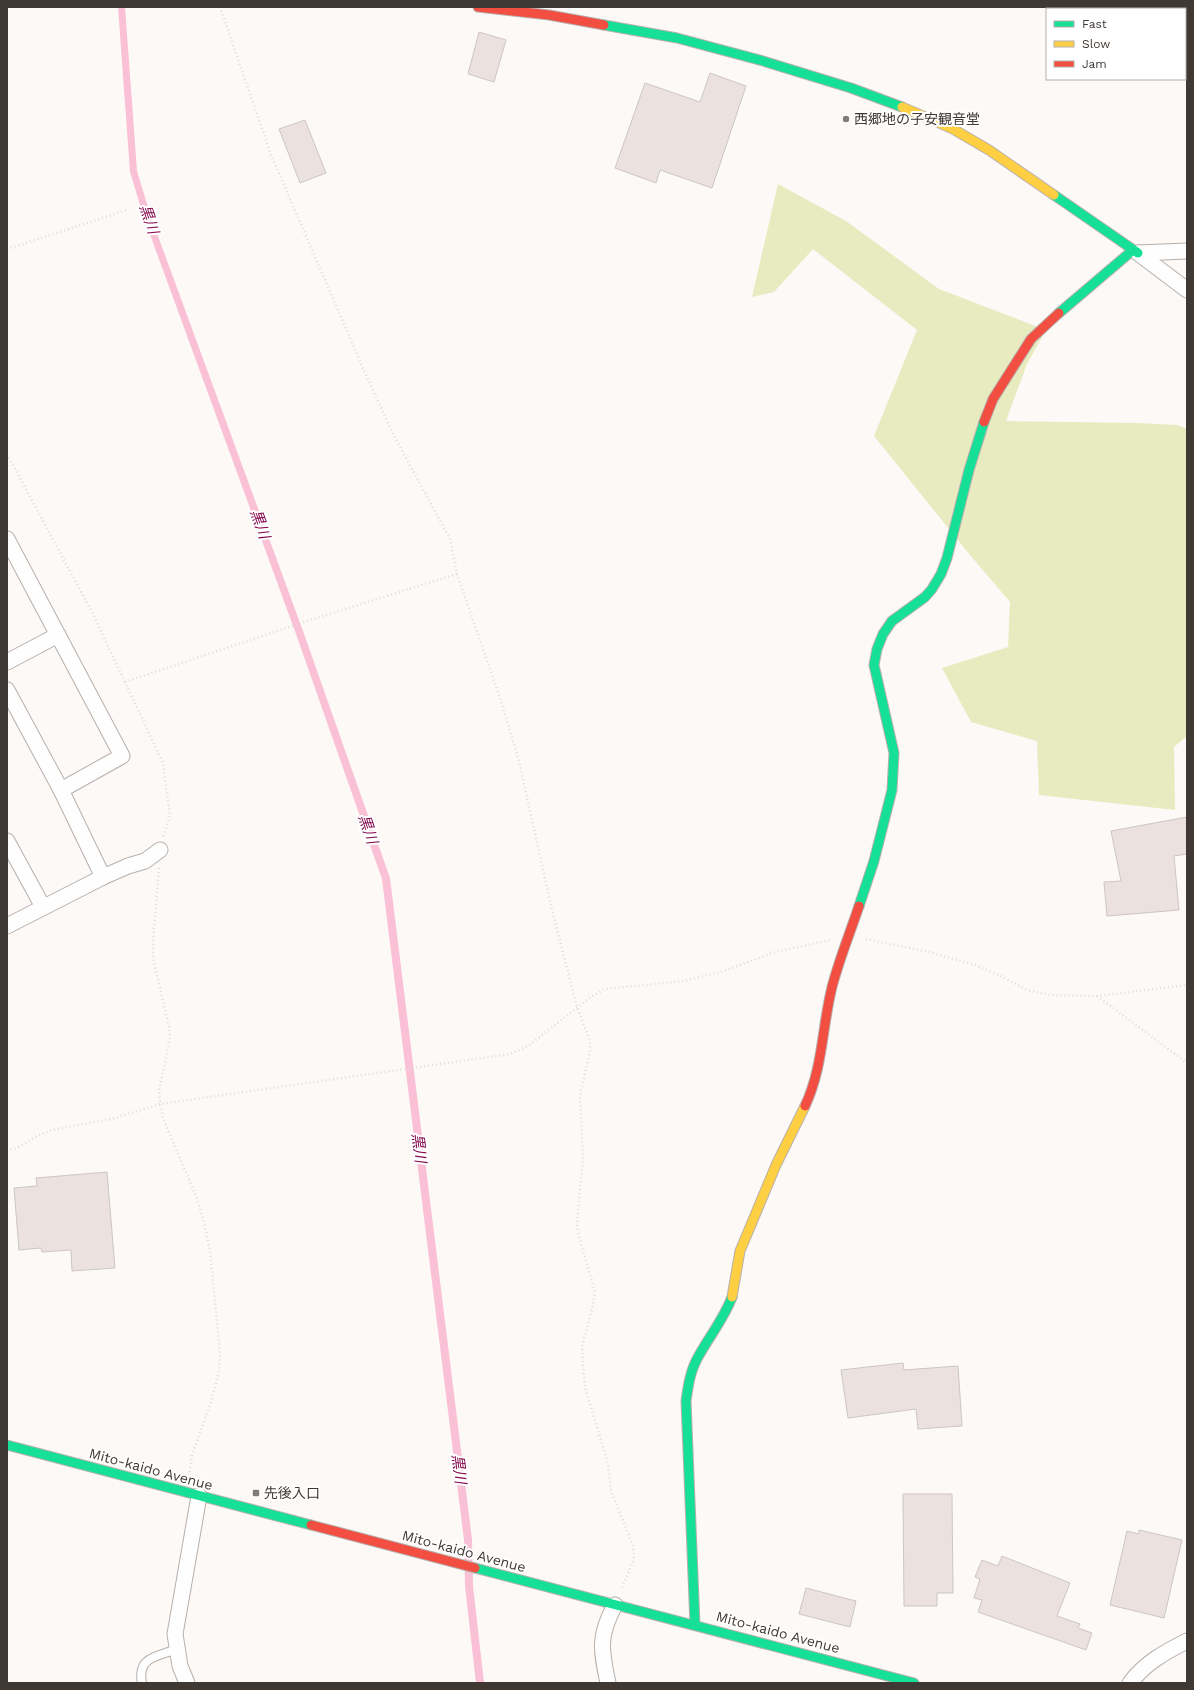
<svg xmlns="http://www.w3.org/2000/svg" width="1194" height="1690" viewBox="0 0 1194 1690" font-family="'Work Sans','Noto Sans JP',sans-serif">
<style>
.green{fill:#e8ebc0}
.water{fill:#fac0d5}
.building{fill:#ebe1df;stroke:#cdc6c6}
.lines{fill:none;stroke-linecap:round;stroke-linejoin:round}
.lane-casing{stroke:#b6b0ad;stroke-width:10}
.street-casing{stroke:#b6b0ad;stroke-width:17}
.fast-casing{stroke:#b6b0ad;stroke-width:11}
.slow-casing{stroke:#b6b0ad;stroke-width:11}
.jam-casing{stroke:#b6b0ad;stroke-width:11}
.path{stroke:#dedddc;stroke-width:2.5;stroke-dasharray:1 3;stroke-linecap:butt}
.lane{stroke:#fffefe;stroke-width:8}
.street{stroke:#fffefe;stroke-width:15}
.fast{stroke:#16e098;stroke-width:9}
.slow{stroke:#ffcf43;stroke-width:9}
.jam{stroke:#f24e42;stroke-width:9}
.poi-dot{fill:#827c78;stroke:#fff;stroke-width:1.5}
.labels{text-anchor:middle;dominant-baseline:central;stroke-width:4;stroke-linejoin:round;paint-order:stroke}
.poi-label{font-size:14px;fill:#403833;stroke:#fff;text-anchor:start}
.street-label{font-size:14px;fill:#403833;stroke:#fff}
.water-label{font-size:15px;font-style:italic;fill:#83064c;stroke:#fff}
</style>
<rect width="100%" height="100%" fill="#fcf9f7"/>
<polygon class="green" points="778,184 846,221 939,289 1046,330 1027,364 1006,421 1138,423 1177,425 1187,429 1187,736 1174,747 1175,810 1039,795 1037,741 971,722 942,668 1008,647 1010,602 970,555 874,436 917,330 813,249 774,292 752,297"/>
<polygon class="water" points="118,7 125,7 137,171 151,217 303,631 390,878 472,1539 473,1586 484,1683 476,1683 465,1586 464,1540 382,879 296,634 144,218 130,172"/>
<g class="building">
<polygon points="479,32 506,40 494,82 468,74"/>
<polygon points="710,73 746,86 712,188 660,170 656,183 615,168 645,83 700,102"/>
<polygon points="305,120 326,173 300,183 279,129"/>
<polygon points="1187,817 1187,854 1174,856 1179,910 1107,916 1104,882 1121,881 1111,831"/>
<polygon points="107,1172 115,1268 72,1271 71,1250 42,1252 41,1248 19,1250 14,1188 37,1186 36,1178"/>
<polygon points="903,1363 904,1370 958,1366 962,1426 918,1429 916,1409 848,1418 841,1370"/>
<polygon points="903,1494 952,1494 953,1593 937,1593 937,1606 904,1606"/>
<polygon points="1139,1530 1182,1540 1164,1618 1110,1605 1127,1531 1139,1534"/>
<polygon points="1002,1556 1070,1583 1057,1616 1080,1624 1078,1628 1092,1633 1086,1650 978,1612 982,1600 974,1598 980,1579 975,1577 982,1560 998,1566"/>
<polygon points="806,1588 856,1601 850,1627 799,1614"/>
</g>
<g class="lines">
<g class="lane-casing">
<path id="lane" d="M142,1683C137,1657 156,1657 177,1649"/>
</g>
<g class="street-casing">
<g id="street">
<polyline points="1138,253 1187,290"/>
<polyline points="1138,253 1187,251"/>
<polyline points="7,539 122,756 61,790"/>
<polyline points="7,662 58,635"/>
<polyline points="7,690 61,790 103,877"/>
<polyline points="7,841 43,907"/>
<polyline points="7,926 103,877 128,866 145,861 160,850"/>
<polyline points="187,1683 180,1666 175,1634 199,1496"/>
<path d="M608,1683C601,1650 598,1636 615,1605"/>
<path d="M1130,1683C1145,1663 1165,1652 1187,1641"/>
</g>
</g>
<g class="fast-casing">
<g id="fast">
<polyline points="604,25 677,38 763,61 851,88 902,107"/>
<polyline points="1054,195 1138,253"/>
<polyline points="1059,313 1133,250"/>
<polyline points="859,906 874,861 892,790 894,753 874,665 877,649 883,634 892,621 925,597 932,589 941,574 947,558 969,470 984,422"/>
<polyline points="7,1445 311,1525"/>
<polyline points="475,1568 914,1683"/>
<path d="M695,1625L686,1401C688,1387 690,1372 697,1359C708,1338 724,1319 732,1297"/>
</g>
</g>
<g class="slow-casing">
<g id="slow">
<polyline points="902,107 953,129 989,150 1054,195"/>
<polyline points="732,1297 740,1251 776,1165 805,1106"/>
</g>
</g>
<g class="jam-casing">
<g id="jam">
<polyline points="478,7 549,15 604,25"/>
<polyline points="984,422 993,399 1031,339 1059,313"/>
<path d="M805,1106C823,1068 822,1027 832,987C839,960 850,933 859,906"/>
<polyline points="311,1525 475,1568"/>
</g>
</g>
<g class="path">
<polyline points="220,7 272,157 366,375 394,436 450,539 457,574 500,698 519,761 551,906 577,1007 590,1041 590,1052 580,1095 583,1158 577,1224 579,1237 595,1292 593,1305 582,1347 583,1364 585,1387 608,1464 611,1491 633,1546 634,1559 622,1588"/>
<polyline points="7,249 127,210"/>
<polyline points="7,454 93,614 163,763 170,816 163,838"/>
<polyline points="125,682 307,621 457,574"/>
<polyline points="159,868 153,940 153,958 169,1027 170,1039 159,1090 160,1104 163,1118 196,1196 204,1222 210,1251 220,1353 219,1371 211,1402 192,1455 189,1476"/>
<polyline points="866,939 929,952 975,965 1001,976 1027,990 1050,995 1097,996 1187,985"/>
<polyline points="1097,996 1187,1063"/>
<polyline points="7,1151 17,1148 37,1136 52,1130 115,1118 160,1104 510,1054 528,1046 591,997 605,989 683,981 721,972 775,952 830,940"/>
</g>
<use href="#lane" class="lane"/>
<use href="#street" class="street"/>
<use href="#fast" class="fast"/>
<use href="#slow" class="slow"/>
<use href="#jam" class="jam"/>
</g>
<g class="poi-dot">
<circle cx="846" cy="119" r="4"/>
<rect x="252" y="1489" width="8" height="8" rx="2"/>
</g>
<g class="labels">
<g class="poi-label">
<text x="854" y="119">西郷地の子安観音堂</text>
<text x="264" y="1493">先後入口</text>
</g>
<g class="street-label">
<text transform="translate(151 1469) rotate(15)">Mito-kaido Avenue</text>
<text transform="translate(464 1551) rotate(15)">Mito-kaido Avenue</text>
<text transform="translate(778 1632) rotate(15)">Mito-kaido Avenue</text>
</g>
<g class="water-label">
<text transform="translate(149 219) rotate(71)">黒川</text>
<text transform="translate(260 524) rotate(70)">黒川</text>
<text transform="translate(368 829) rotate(71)">黒川</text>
<text transform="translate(419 1148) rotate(83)">黒川</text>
<text transform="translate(459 1469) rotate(83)">黒川</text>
</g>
</g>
<rect width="1194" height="1690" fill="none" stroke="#403833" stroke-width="16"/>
<rect x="1046" y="8" width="140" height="72" fill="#ffffff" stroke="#b3afad"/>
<rect x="1054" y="21" width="20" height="6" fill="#16e098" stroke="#b3afad"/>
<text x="1082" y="28" font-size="12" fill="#403833">Fast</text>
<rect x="1054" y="41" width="20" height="6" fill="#ffcf43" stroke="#b3afad"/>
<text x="1082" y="48" font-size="12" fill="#403833">Slow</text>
<rect x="1054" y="61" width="20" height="6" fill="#f24e42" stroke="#b3afad"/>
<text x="1082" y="68" font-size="12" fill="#403833">Jam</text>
</svg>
